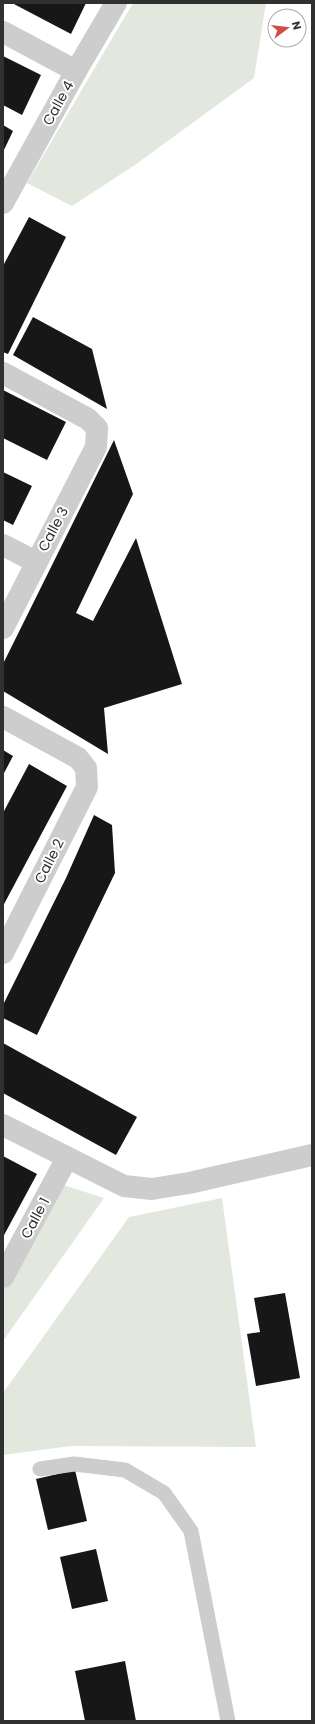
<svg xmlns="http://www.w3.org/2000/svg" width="315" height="1724" viewBox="0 0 315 1724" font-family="Poppins,sans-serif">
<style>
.green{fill:#e2e8dd}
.building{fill:#171717}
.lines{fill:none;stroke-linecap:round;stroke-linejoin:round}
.service{stroke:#cdcdcd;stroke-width:15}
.minor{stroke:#cdcdcd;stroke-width:22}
.labels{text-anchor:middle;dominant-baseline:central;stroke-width:4;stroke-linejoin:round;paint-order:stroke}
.street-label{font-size:14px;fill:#303030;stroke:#fff}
</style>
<rect width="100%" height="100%" fill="#fff"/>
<g class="green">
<polygon points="133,3 266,3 254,78 135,165 72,206 27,183"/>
<polygon points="60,1184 104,1198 3,1341 3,1287"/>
<polygon points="222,1198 256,1447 71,1446 3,1455 3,1393 129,1217"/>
</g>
<g class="building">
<polygon points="12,3 86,3 71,34"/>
<polygon points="3,56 41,75 22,115 3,105"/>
<polygon points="3,125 13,131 3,152"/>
<polygon points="29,217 66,237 8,354 3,352 3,266"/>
<polygon points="33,317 92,349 107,409 13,355"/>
<polygon points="3,390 66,422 47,460 3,438"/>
<polygon points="114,440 133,494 76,613 93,621 136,538 182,684 104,708 108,754 3,691 3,664"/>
<polygon points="3,472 32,486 13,525 3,520"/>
<polygon points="3,750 13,756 3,775"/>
<polygon points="29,764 67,786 3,906 3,813"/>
<polygon points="94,815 112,825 115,873 37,1035 3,1018 3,1005 66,878"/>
<polygon points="3,1043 137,1117 116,1155 3,1093"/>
<polygon points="3,1156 37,1174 3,1237"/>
<polygon points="285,1293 300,1378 256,1386 247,1334 260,1332 254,1298"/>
<polygon points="75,1470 87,1521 48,1530 36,1479"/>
<polygon points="96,1549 108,1601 72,1609 60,1557"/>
<polygon points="125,1661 136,1721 85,1721 75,1671"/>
</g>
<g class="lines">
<polyline class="service" points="40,1469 74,1464 125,1470 164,1493 191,1531 228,1721"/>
<g class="minor">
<polyline points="3,32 76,71"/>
<polyline points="3,203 76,71 116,3"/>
<polyline points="3,373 88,419 97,428 96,447 3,628"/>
<polyline points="3,545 36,562"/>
<polyline points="3,717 78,758 86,768 87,787 3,953"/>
<polyline points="3,1125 124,1186 152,1189 189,1183 312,1155"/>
<polyline points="3,1277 67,1158"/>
</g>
</g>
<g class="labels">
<g class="street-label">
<text transform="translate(58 103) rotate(-61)">Calle 4</text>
<text transform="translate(53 529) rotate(-62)">Calle 3</text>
<text transform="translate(49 861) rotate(-63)">Calle 2</text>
<text transform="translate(35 1218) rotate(-62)">Calle 1</text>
</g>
</g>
<rect width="315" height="1724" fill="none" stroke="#303030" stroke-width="8"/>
<g transform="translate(287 28) rotate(75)"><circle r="19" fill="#ffffff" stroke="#acacac"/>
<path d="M0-3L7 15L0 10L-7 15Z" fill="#cf4d49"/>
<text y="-6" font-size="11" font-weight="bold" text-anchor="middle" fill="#303030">N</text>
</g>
</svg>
